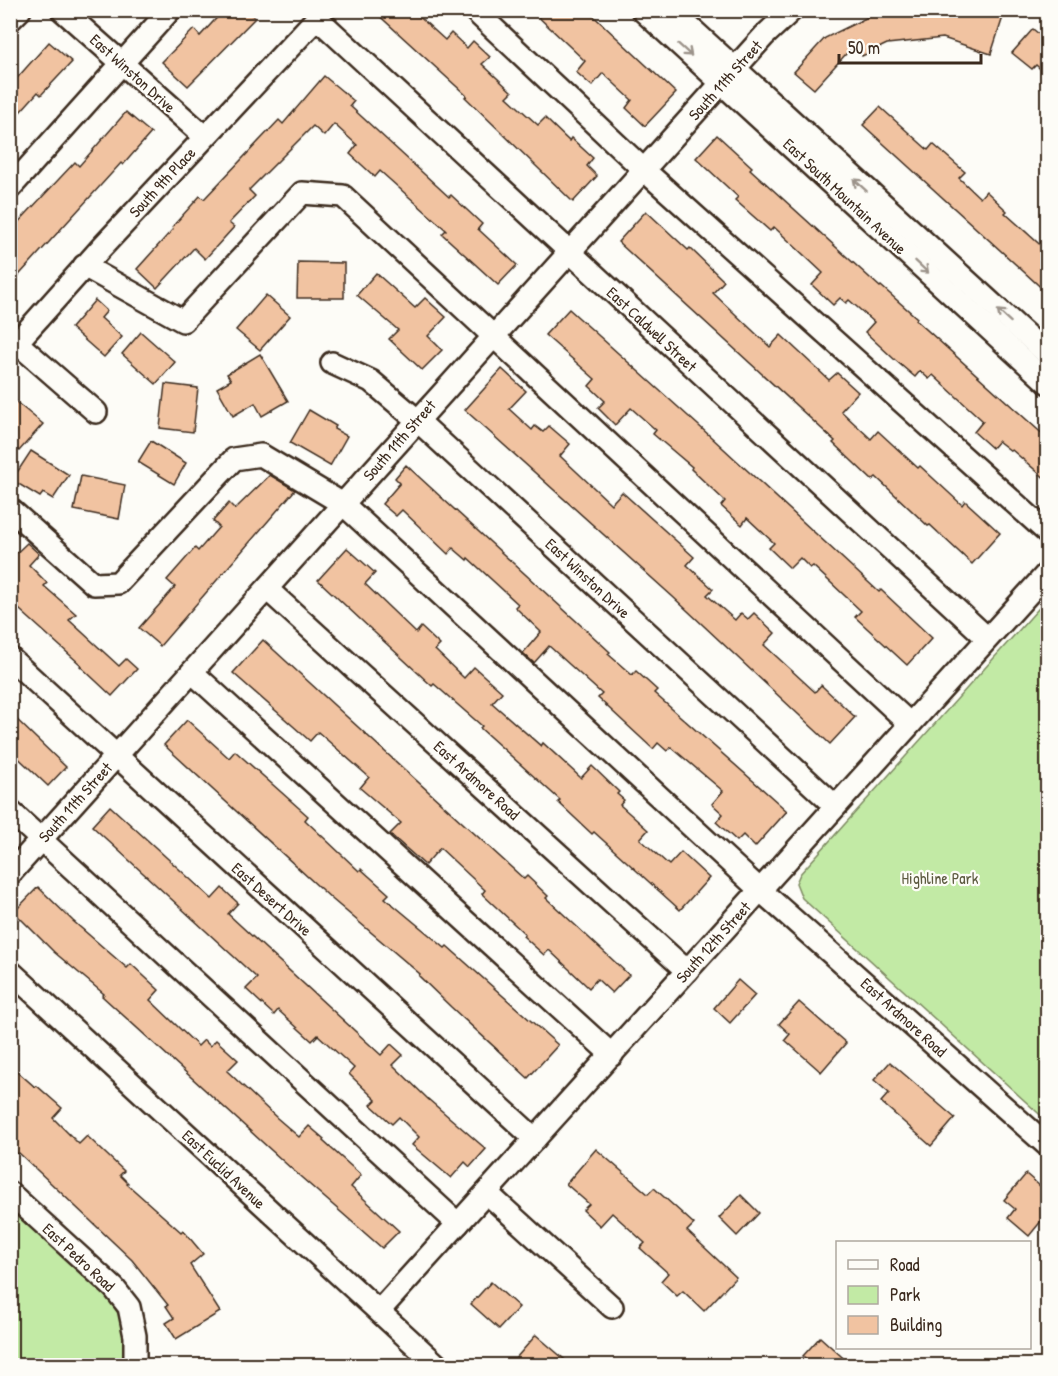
<svg xmlns="http://www.w3.org/2000/svg" width="1058" height="1376" viewBox="0 0 1058 1376" font-family="'Patrick Hand',sans-serif">
<style>
.green{fill:#c2eaa5;stroke:#7e8a62;stroke-width:1.5}
.building{fill:#f1c3a1;stroke:#3b2a1e;stroke-width:1.5}
.lines{fill:none;stroke-linecap:round;stroke-linejoin:round}
.minor-casing{stroke:#3b2a1e;stroke-width:26}
.minor{stroke:#fdfcf7;stroke-width:21}
.oneway{stroke:#9c938a}
.labels{text-anchor:middle;dominant-baseline:central;stroke-width:4.5;stroke-linejoin:round;paint-order:stroke}
.street-label{font-size:16px;fill:#3b2a1e;stroke:#fdfcf7}
.park-label{font-size:16px;fill:#5d5a40;stroke:#fdfcf7}
</style>
<rect width="100%" height="100%" fill="#fdfcf7"/>
<filter id="ink" filterUnits="userSpaceOnUse"><feTurbulence type="fractalNoise" baseFrequency=".0167" numOctaves="2"/><feDisplacementMap in="SourceGraphic" scale="12" xChannelSelector="R" yChannelSelector="G"/><feConvolveMatrix kernelMatrix="1 2 1 2 8 2 1 2 1" color-interpolation-filters="sRGB"/></filter>
<g filter="url(#ink)">
<g class="green">
<polygon points="1047,599 1047,1121 802,898 796,883 800,874"/>
<path d="M11,1208L106,1295C125,1320 128,1335 125,1365H11Z"/>
</g>
<g class="building">
<polygon points="224,10 247,10 255,18 188,86 162,62 194,29 200,36"/>
<polygon points="373,10 413,11 445,40 451,33 467,48 473,41 490,57 482,64 512,92 507,97 538,125 545,118 569,141 571,138 593,158 587,166 597,176 573,202 465,97 467,96"/>
<polygon points="531,10 587,10 676,93 645,126 626,108 632,100 603,73 592,86 576,72 585,61"/>
<polygon points="938,10 984,10 1003,17 991,54 943,38 887,44 862,56 856,43 814,89 794,72 825,38 878,12 880,16"/>
<polygon points="1033,29 1047,41 1047,75 1036,65 1032,69 1012,53"/>
<polygon points="49,42 72,62 41,95 38,92 10,123 10,86"/>
<polygon points="324,76 354,101 350,106 449,197 451,195 482,224 478,229 517,265 498,285 442,234 446,230 380,171 375,177 350,154 357,145 334,124 324,136 313,126 249,190 255,196 229,223 234,227 205,259 194,248 157,288 137,269 173,229 172,227 200,196 204,199 279,120 283,124"/>
<polygon points="880,107 928,150 933,144 965,172 959,178 980,198 986,191 1007,211 1005,213 1047,251 1047,293 863,125"/>
<polygon points="126,112 151,133 123,165 121,163 10,285 10,231 75,162 79,166"/>
<polygon points="717,135 752,167 750,169 880,287 881,286 917,318 916,320 1047,438 1047,480 1012,450 1011,451 998,441 992,448 974,432 983,421 933,375 929,379 920,371 915,377 895,360 865,332 874,322 849,300 846,303 840,298 833,305 812,285 823,273 774,227 770,231 735,200 738,197 696,158"/>
<polygon points="646,211 688,250 690,248 724,281 713,293 770,347 781,335 829,380 837,373 858,392 841,411 871,439 878,431 918,468 920,466 962,505 965,501 1000,533 972,564 930,525 928,526 876,477 872,480 833,443 835,441 618,242"/>
<polygon points="298,262 344,263 344,298 297,298"/>
<polygon points="376,273 415,308 425,298 446,317 428,336 442,350 422,370 389,339 398,330 357,295"/>
<polygon points="266,295 290,316 260,350 236,330"/>
<polygon points="95,300 107,311 101,318 122,337 104,357 71,328"/>
<polygon points="569,309 698,425 879,592 881,590 932,638 907,665 855,617 861,611 813,566 810,568 800,558 790,568 769,548 774,543 747,518 742,525 721,506 725,501 691,469 692,467 653,434 656,430 631,408 615,425 598,408 605,401 589,386 595,379 545,335"/>
<polygon points="141,332 175,362 156,384 122,354"/>
<polygon points="260,354 288,401 262,416 255,403 233,416 217,388 231,380 227,374"/>
<polygon points="502,369 526,391 509,409 532,430 535,426 543,432 549,426 570,444 560,456 611,504 622,492 694,557 687,565 713,589 707,595 735,620 741,613 748,619 754,613 775,633 764,645 815,692 821,685 855,717 830,744 673,597 465,410"/>
<polygon points="165,384 198,388 193,432 160,428"/>
<polygon points="10,397 43,424 19,451 10,443"/>
<polygon points="309,410 336,426 334,429 347,436 330,466 290,443"/>
<polygon points="151,441 186,463 174,484 138,462"/>
<polygon points="31,451 69,475 53,499 43,493 40,497 12,480"/>
<polygon points="406,465 610,652 608,654 632,675 636,671 657,690 654,693 787,811 755,847 743,835 737,841 716,822 723,814 712,804 723,791 671,747 667,751 658,743 653,749 598,698 602,694 549,646 534,663 523,653 541,632 515,607 518,604 468,558 467,560 453,548 448,554 402,510 396,516 382,504 400,483 395,478"/>
<polygon points="270,475 295,490 160,646 139,628 175,587 167,580 195,548 198,551 219,527 213,521 229,503 235,509"/>
<polygon points="81,476 125,485 119,519 74,510"/>
<polygon points="27,543 39,554 29,565 47,583 44,586 76,614 69,620 119,666 126,659 137,669 112,696 80,666 81,665 10,601 10,559"/>
<polygon points="347,548 375,573 365,584 416,633 421,627 440,645 435,650 464,678 474,667 502,692 492,703 541,746 543,743 581,778 592,766 619,792 617,794 624,800 620,805 648,830 640,839 669,865 681,852 709,878 680,910 594,832 592,834 558,802 560,800 480,728 482,726 434,684 432,686 318,580"/>
<polygon points="263,640 524,879 527,876 548,896 546,898 629,975 612,993 597,979 589,988 549,950 544,955 523,936 525,934 482,894 485,890 440,848 425,865 390,834 401,823 360,788 369,777 318,732 310,741 233,673"/>
<polygon points="10,713 66,767 48,786 10,750"/>
<polygon points="187,720 229,758 235,751 308,816 305,820 359,871 361,869 389,894 385,898 445,948 447,946 558,1045 528,1078 451,1007 419,976 420,974 333,900 164,745"/>
<polygon points="110,806 212,899 222,888 238,903 228,914 381,1055 391,1044 403,1055 393,1065 428,1099 486,1149 470,1167 465,1162 451,1178 412,1145 419,1137 399,1117 392,1124 371,1105 376,1100 349,1074 354,1068 318,1035 312,1041 278,1010 274,1015 246,989 257,978 92,826"/>
<polygon points="38,887 73,921 127,968 131,964 159,990 150,1000 198,1046 204,1040 210,1046 216,1040 238,1060 227,1071 277,1118 299,1137 309,1126 324,1139 323,1141 361,1175 351,1187 399,1231 382,1248 294,1171 102,996 104,994 54,952 14,912"/>
<polygon points="738,980 755,995 730,1023 714,1008"/>
<polygon points="799,1002 846,1043 821,1072 785,1040 790,1034 779,1024"/>
<polygon points="890,1062 955,1118 931,1146 881,1102 889,1093 874,1080"/>
<polygon points="10,1065 35,1087 37,1086 62,1108 53,1118 79,1144 87,1136 124,1171 120,1175 128,1183 127,1184 181,1232 183,1230 203,1254 190,1265 220,1312 176,1339 166,1323 174,1318 166,1306 168,1305 132,1260 19,1153 18,1154 10,1147"/>
<polygon points="596,1149 648,1194 654,1188 694,1224 687,1231 736,1277 704,1311 683,1291 677,1296 661,1281 668,1273 640,1248 645,1243 612,1213 600,1226 583,1210 589,1204 566,1184"/>
<polygon points="1026,1174 1047,1192 1047,1214 1029,1236 1008,1218 1015,1209 1004,1200"/>
<polygon points="741,1195 759,1213 737,1236 719,1218"/>
<polygon points="491,1282 519,1307 499,1329 471,1304"/>
<polygon points="536,1335 571,1365 524,1365 516,1358"/>
<polygon points="820,1337 851,1365 813,1365 803,1356"/>
</g>
<g class="lines">
<g class="minor-casing">
<g id="minor">
<polyline points="62,10 204,136"/>
<polyline points="474,10 644,170 1048,533"/>
<polyline points="642,10 1048,383"/>
<polyline points="671,10 1048,355"/>
<polyline points="10,20 20,10"/>
<polyline points="10,188 170,10"/>
<polyline points="84,266 183,321 302,193 343,196 910,724"/>
<polyline points="17,343 96,412"/>
<polyline points="10,350 102,247 317,18 987,638"/>
<polyline points="332,363 371,381 417,420 835,806"/>
<polyline points="10,509 94,584 118,583 234,459 261,455 343,504 760,890 1048,1146"/>
<polyline points="267,589 687,971"/>
<polyline points="10,658 535,1139"/>
<polyline points="192,672 612,1055"/>
<polyline points="10,811 458,1224"/>
<polyline points="10,874 764,36 792,10"/>
<polyline points="10,971 438,1366"/>
<polyline points="10,1193 114,1288 129,1307 135,1336 135,1366"/>
<polyline points="487,1193 612,1307"/>
<polyline points="379,1311 1048,572"/>
</g>
</g>
<use href="#minor" class="minor"/>
</g>
<defs><path id="oneway-shaft" d="M-6 0H5M1.5-3L5.5 0L1.5 3" fill="none" stroke-width="1.6" stroke-linecap="round" stroke-linejoin="round" transform="scale(1.5)"/></defs>
<g class="oneway">
<use href="#oneway-shaft" transform="translate(685 50) rotate(42)"/>
<use href="#oneway-shaft" transform="translate(860 185) rotate(-138)"/>
<use href="#oneway-shaft" transform="translate(922 267) rotate(43)"/>
<use href="#oneway-shaft" transform="translate(1004 316) rotate(-138)"/>
</g>
</g>
<g class="labels">
<g class="street-label">
<text transform="translate(133 73) rotate(42)">East Winston Drive</text>
<text transform="translate(725 80) rotate(-48)">South 11th Street</text>
<text transform="translate(162 182) rotate(-47)">South 9th Place</text>
<text transform="translate(845 196) rotate(43)">East South Mountain Avenue</text>
<text transform="translate(652 329) rotate(43)">East Caldwell Street</text>
<text transform="translate(399 440) rotate(-49)">South 11th Street</text>
<text transform="translate(588 578) rotate(43)">East Winston Drive</text>
<text transform="translate(477 780) rotate(42)">East Ardmore Road</text>
<text transform="translate(75 802) rotate(-48)">South 11th Street</text>
<text transform="translate(272 899) rotate(42)">East Desert Drive</text>
<text transform="translate(713 942) rotate(-48)">South 12th Street</text>
<text transform="translate(904 1017) rotate(42)">East Ardmore Road</text>
<text transform="translate(224 1169) rotate(43)">East Euclid Avenue</text>
<text transform="translate(79 1257) rotate(43)">East Pedro Road</text>
</g>
<g class="park-label">
<text x="940" y="878">Highline Park</text>
</g>
</g>
<rect width="1058" height="1376" fill="none" stroke="#fdfcf7" stroke-width="36"/>
<rect x="18" y="18" width="1022" height="1340" fill="none" stroke="#3b2a1e" stroke-width="2" filter="url(#ink)"/>
<rect x="836" y="1241" width="195" height="108" fill="#fdfcf7" stroke="#afa8a0" stroke-width="1.5"/>
<rect x="848" y="1260" width="30" height="9" fill="#fdfcf7" stroke="#afa8a0" stroke-width="1.5"/>
<text x="890" y="1271" font-size="18" fill="#3b2a1e">Road</text>
<rect x="848" y="1286" width="30" height="18" fill="#c2eaa5" stroke="#afa8a0" stroke-width="1.5"/>
<text x="890" y="1301" font-size="18" fill="#3b2a1e">Park</text>
<rect x="848" y="1316" width="30" height="18" fill="#f1c3a1" stroke="#afa8a0" stroke-width="1.5"/>
<text x="890" y="1331" font-size="18" fill="#3b2a1e">Building</text>
<path d="M839 54v9h142v-9" fill="none" stroke="#3b2a1e" stroke-width="3"/>
<text x="848" y="54" font-size="18" fill="#3b2a1e" stroke="#fdfcf7" stroke-width="4.5" paint-order="stroke">50 m</text>
</svg>
